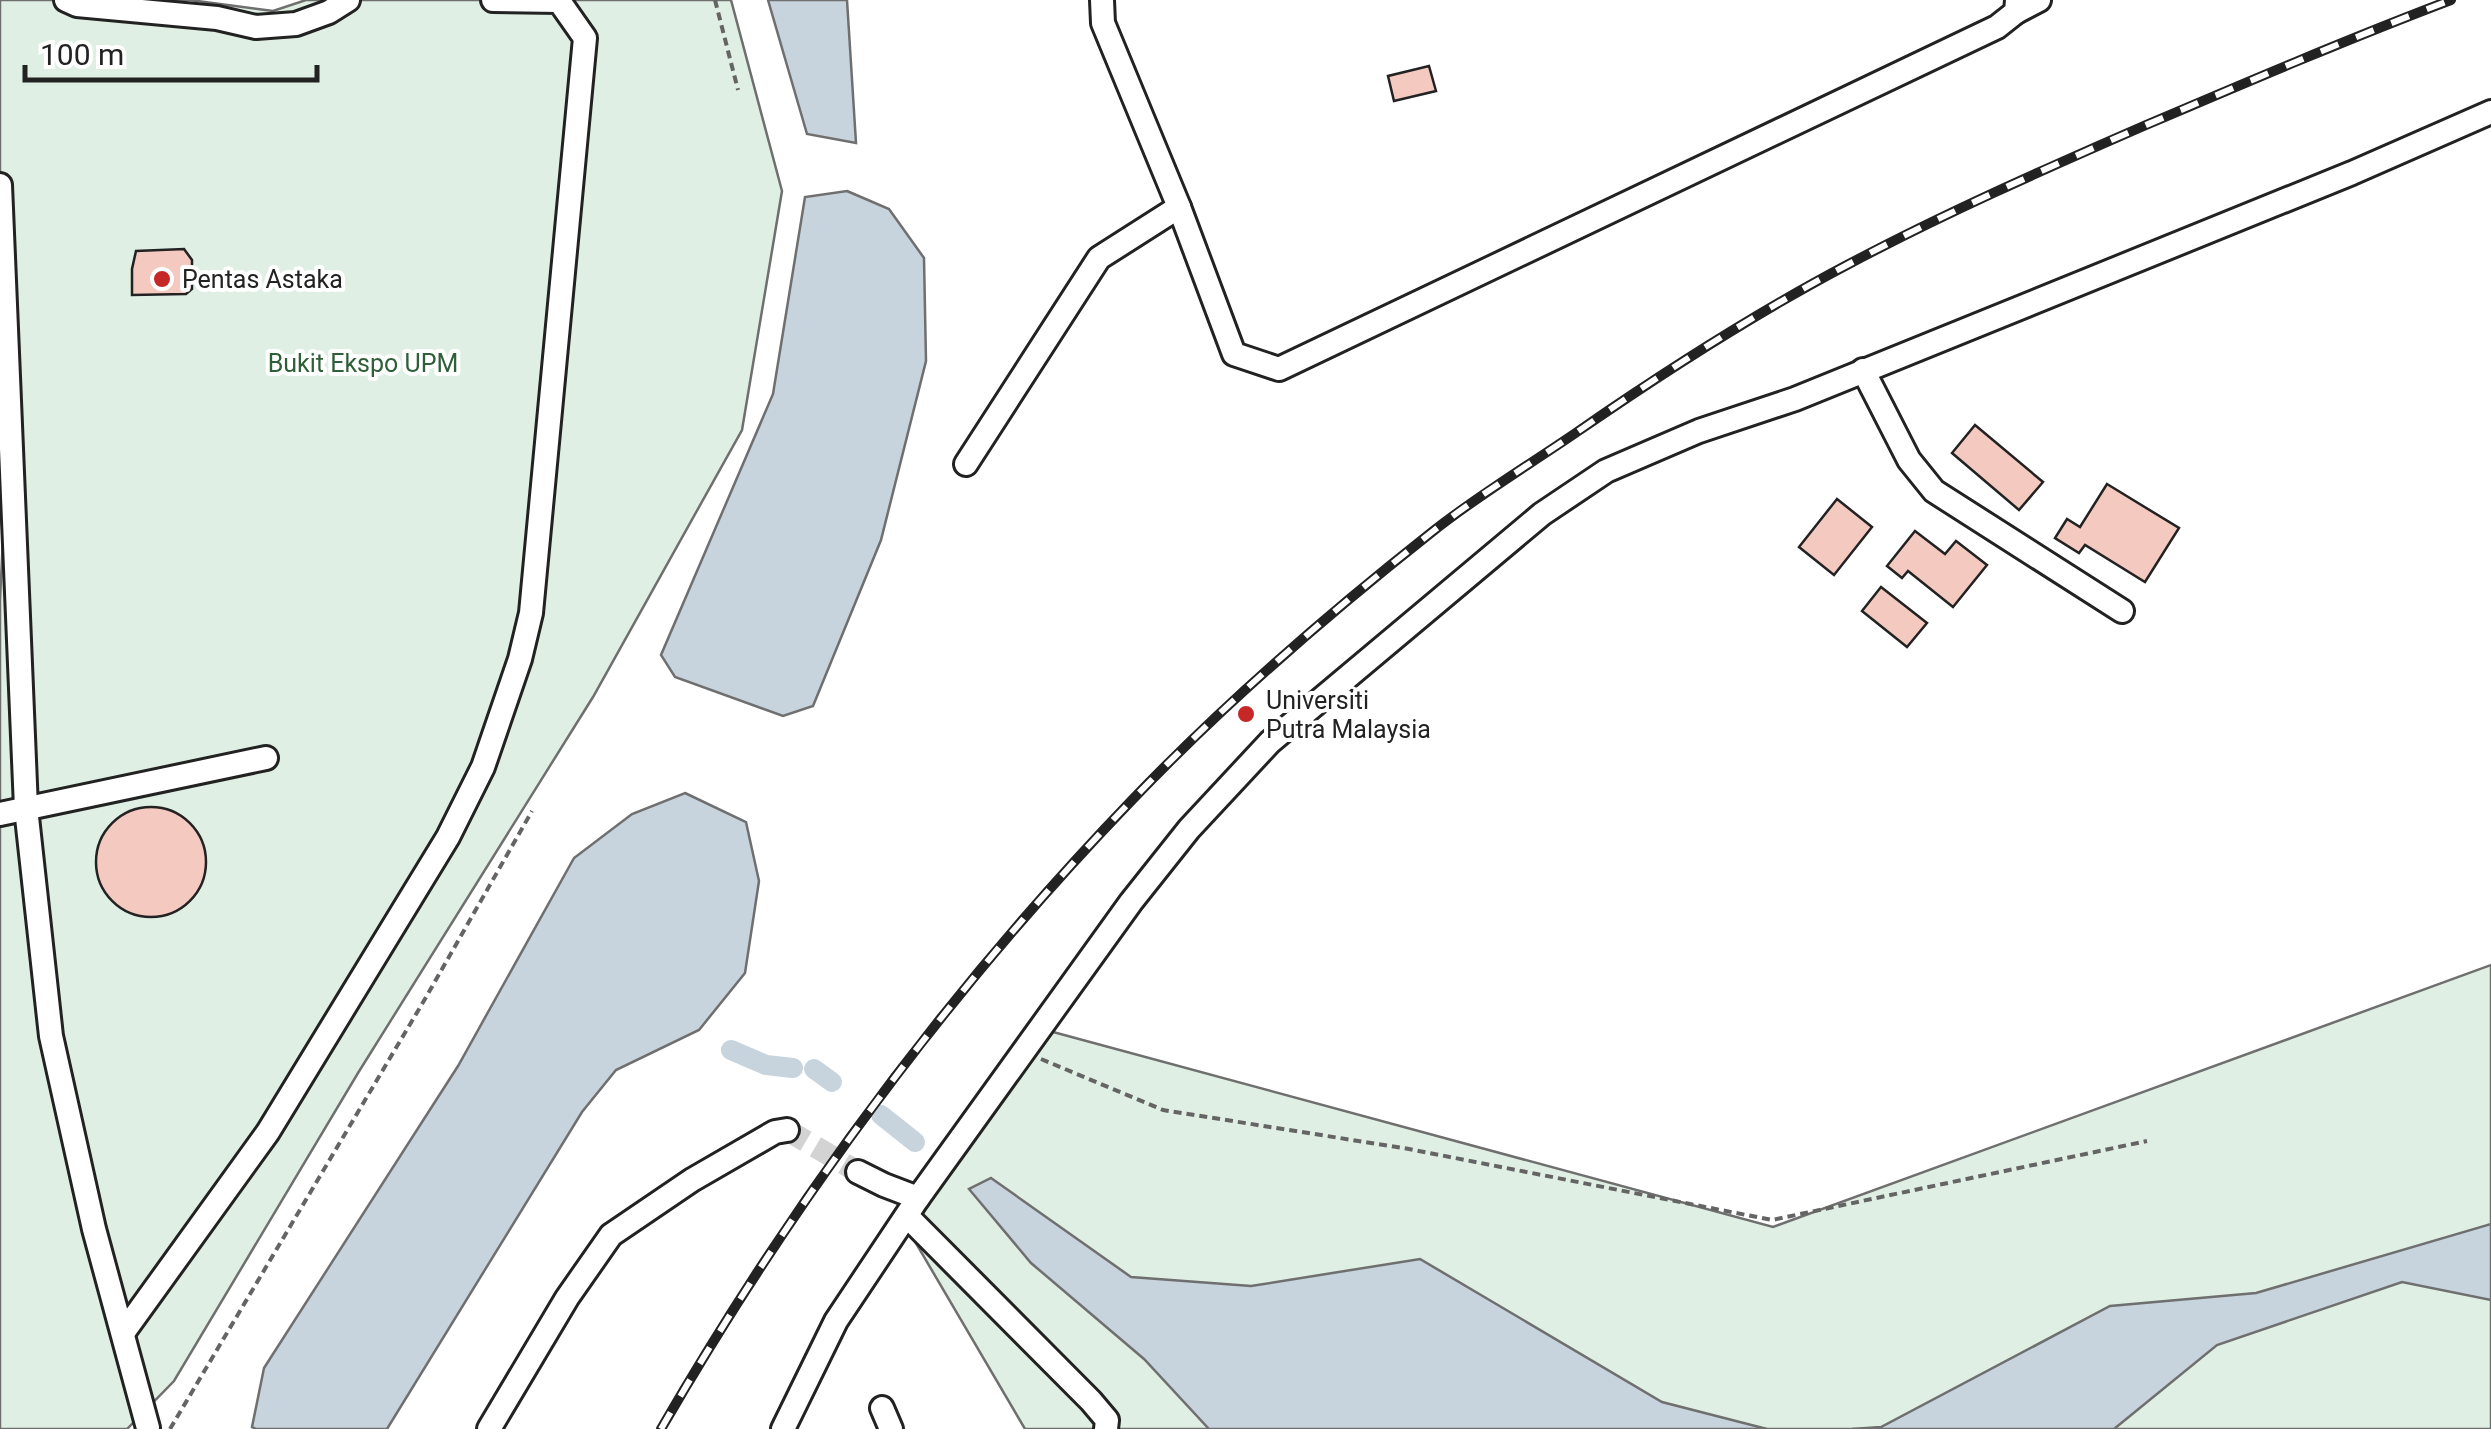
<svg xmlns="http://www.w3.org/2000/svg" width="2491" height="1429" viewBox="0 0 2491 1429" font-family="Roboto,sans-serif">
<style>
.green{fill:#e0efe3;stroke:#6f6f6f;stroke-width:2.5}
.water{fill:#c7d3dd;stroke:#6f6f6f;stroke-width:2.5}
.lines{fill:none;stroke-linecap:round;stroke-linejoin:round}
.canal{stroke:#c7d3dd;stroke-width:20}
.building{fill:#f3c9c0;stroke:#222;stroke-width:2.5}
.minor-tunnel{stroke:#d3d3d3;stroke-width:22;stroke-dasharray:22 11;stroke-linecap:butt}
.minor-casing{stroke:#222;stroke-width:28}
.path{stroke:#646464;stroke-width:4;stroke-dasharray:8 5;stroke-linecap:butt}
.minor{stroke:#fff;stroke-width:22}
.rail-casing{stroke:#222;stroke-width:10}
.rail{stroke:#fff;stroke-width:6;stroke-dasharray:19;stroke-linecap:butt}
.poi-dot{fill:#c62828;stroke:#fff;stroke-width:4}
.labels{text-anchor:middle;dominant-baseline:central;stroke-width:8;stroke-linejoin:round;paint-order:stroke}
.poi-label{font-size:25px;fill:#222;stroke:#fff;text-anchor:start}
.park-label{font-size:25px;fill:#2f5e38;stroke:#fff}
</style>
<rect width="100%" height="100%" fill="#fff"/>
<g class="green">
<polygon points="0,0 190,0 273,11 306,0 731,0 782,191 742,430 593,697 358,1073 174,1381 127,1429 0,1429 0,600 3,538 0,500"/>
<polygon points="2491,965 2491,1429 1025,1429 910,1233 1042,1029 1773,1227"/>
</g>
<g class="water">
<polygon points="768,0 847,0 856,143 807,134"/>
<polygon points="847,191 889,209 924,258 926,361 881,540 813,706 783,716 675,677 661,655 773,394 805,197"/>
<polygon points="685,793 746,822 759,881 745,973 699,1030 616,1070 582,1112 387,1429 256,1429 252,1427 264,1368 458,1066 574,858 632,814"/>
<polygon points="991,1178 1131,1277 1251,1286 1420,1259 1662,1402 1767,1429 1209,1429 1144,1359 1031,1263 969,1189"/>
<polygon points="2491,1224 2491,1300 2402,1282 2217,1345 2114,1429 1852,1429 1881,1427 2110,1306 2256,1293"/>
</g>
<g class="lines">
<g class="canal">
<polyline points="731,1050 766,1065 793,1068"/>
<polyline points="814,1069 832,1082"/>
<polyline points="881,1115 915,1142"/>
</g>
</g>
<g class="building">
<polygon points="1429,66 1436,91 1394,101 1388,76"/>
<polygon points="184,249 192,260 192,289 186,294 132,295 132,269 136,251"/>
<polygon points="1975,425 2043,482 2019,510 1952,453"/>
<polygon points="2107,484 2179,528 2145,582 2085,545 2079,553 2055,538 2067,519 2080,527"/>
<polygon points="1837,499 1872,527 1834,575 1799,547"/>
<polygon points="1915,531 1945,554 1956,541 1987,565 1953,607 1908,571 1902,578 1887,566"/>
<polygon points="1881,587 1927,623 1907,647 1862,611"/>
<circle cx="151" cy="862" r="55"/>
</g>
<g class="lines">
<polyline class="minor-tunnel" points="787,1130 858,1172"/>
<g class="minor-casing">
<g id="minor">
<polyline points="66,0 77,5 217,18 256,27 296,24 329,12 348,0"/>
<polyline points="1102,0 1103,23 1179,207 1234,354 1279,369 1997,27 2016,12 2017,0"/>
<polyline points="2016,12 2039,0"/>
<polyline points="0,185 26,808 51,1036 94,1229 148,1428"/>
<polyline points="1863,370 1909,460 1934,491 2122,611"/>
<polyline points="966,464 1099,258 1179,207"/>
<polyline points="0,814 266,758"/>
<polyline points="858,1172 884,1185 918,1198"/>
<polyline points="907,1216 1091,1401 1107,1420 1106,1429"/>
<polyline points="123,1333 268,1132 448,837 483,767 520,659 531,613 585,38 559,1 493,0"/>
<polyline points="882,1408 891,1429"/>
<polyline points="489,1429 567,1298 611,1235 692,1180 775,1132 787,1130"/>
<polyline points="783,1429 836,1321 918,1198 1131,902 1189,829 1270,742 1542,514 1606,471 1699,431 1795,399 2352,173 2491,112"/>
</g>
</g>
<g class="path">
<polyline points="715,0 738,90"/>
<polyline points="1041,1059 1163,1110 1409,1149 1772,1220 2147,1141"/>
<polyline points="170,1429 425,999 532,811"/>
</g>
<use href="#minor" class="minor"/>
<g class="rail-casing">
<path id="rail" d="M661,1429C793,1201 951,988 1133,799C1225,703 1328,614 1432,532C1477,496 1529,465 1577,432C1664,372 1754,314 1847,265C1945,213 2045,169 2146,125C2247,82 2348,39 2451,0"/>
</g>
<use href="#rail" class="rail"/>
</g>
<g class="poi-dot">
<circle cx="162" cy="279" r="10"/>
<circle cx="1246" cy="714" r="10"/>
</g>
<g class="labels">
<g class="poi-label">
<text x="182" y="279">Pentas Astaka</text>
<text x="1266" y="700">Universiti<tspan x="1266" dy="29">Putra Malaysia</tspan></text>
</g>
<g class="park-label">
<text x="363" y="363">Bukit Ekspo UPM</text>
</g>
</g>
<path d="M25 65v15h292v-15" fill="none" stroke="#222222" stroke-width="5"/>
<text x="40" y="65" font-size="30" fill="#222222" stroke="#ffffff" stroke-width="8" paint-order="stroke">100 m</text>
</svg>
